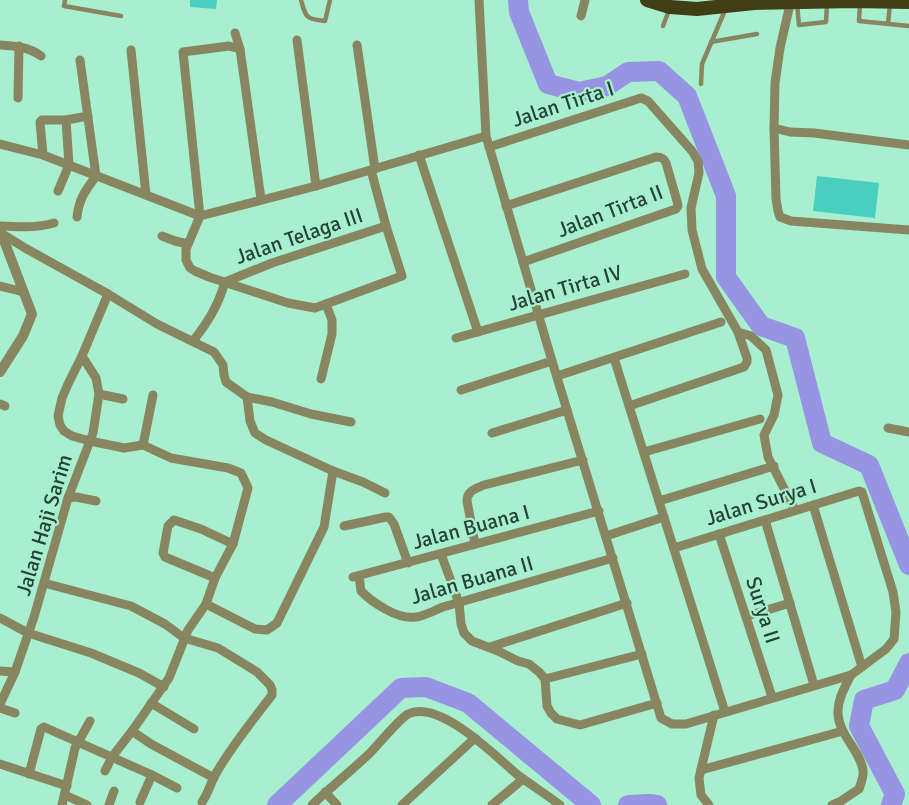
<svg xmlns="http://www.w3.org/2000/svg" width="909" height="805" viewBox="0 0 909 805" font-family="Signika,sans-serif">
<style>
.lines{fill:none;stroke-linecap:round;stroke-linejoin:round}
.river{stroke:#9794e4;stroke-width:20}
.building{fill:#49cebf}
.service{stroke:#888661;stroke-width:4.5}
.minor{stroke:#888661;stroke-width:9}
.tertiary{stroke:#888661;stroke-width:10}
.primary{stroke:#413e16;stroke-width:14}
.labels{text-anchor:middle;dominant-baseline:central;stroke-width:4.5;stroke-linejoin:round;paint-order:stroke}
.street-label{font-size:21px;fill:#254336;stroke:#a7efce}
</style>
<rect width="100%" height="100%" fill="#a7efce"/>
<g class="lines">
<g class="river">
<polyline points="518,0 519,12 548,84 579,92 607,86 628,72 659,71 687,96 726,196 726,277 761,326 795,338 822,443 869,465 909,565"/>
<polyline points="277,805 401,688 426,687 468,703 591,805"/>
<polyline points="628,805 649,804 657,805"/>
<polyline points="891,805 895,794 859,726 864,700 895,690 909,663"/>
</g>
</g>
<g class="building">
<polygon points="190,0 217,0 216,9 190,7"/>
<polygon points="817,176 879,183 875,218 813,211"/>
</g>
<g class="lines">
<g class="service">
<polyline points="65,0 64,6 121,16"/>
<path d="M301,0C306,18 306,19 325,21L330,0"/>
<polyline points="860,3 859,21 909,26"/>
<polyline points="797,4 799,25 826,22 827,4"/>
<polyline points="888,24 890,3"/>
<polyline points="663,26 669,10"/>
<polyline points="711,42 757,34"/>
<polyline points="701,84 702,64 726,8"/>
</g>
<g class="minor">
<polyline points="479,0 486,136 552,361 661,718 672,724 686,724 851,675 886,649 894,639 896,612 893,592 862,492 859,491 674,548"/>
<polyline points="791,0 780,48 775,83 774,128 790,132 814,133 909,145"/>
<polyline points="581,16 585,0"/>
<polyline points="235,33 240,49 261,199"/>
<polyline points="297,40 316,186"/>
<path d="M0,45C15,46 29,47 41,56"/>
<polyline points="357,45 375,169"/>
<polyline points="240,49 229,46 183,52 200,216 186,249 186,260 190,268 195,271 209,277 288,303 315,308 402,276 386,226 371,170"/>
<polyline points="131,50 146,195"/>
<polyline points="18,98 19,46"/>
<polyline points="774,128 776,199 778,211 780,217 791,221 909,230"/>
<polyline points="0,144 43,155 200,216 316,186 486,136"/>
<polyline points="489,147 641,98 648,101 692,151 698,161 699,173 691,208 692,230 702,269 738,332 751,336 766,350 778,395 774,415 764,435 768,457 795,510"/>
<polyline points="43,155 40,122 42,120 66,120 88,116"/>
<polyline points="419,155 478,332"/>
<polyline points="58,191 69,165 66,120"/>
<path d="M506,206L656,157C661,157 664,158 666,163L677,201L678,206L676,209L523,262"/>
<path d="M77,217C79,199 85,191 96,176L80,60"/>
<path d="M0,226C19,227 36,228 54,223"/>
<polyline points="1,233 25,248 108,294 157,324 214,352 223,365 224,375 226,382 247,397 250,421 255,433 266,440 333,471 363,482 385,493"/>
<polyline points="162,236 175,241 188,244"/>
<polyline points="225,282 272,263 386,226"/>
<polyline points="0,286 24,292"/>
<polyline points="108,294 82,356 68,384 62,398 58,416 60,425 64,431 72,436 90,441 124,448 143,445 171,458 228,468 241,473 248,488 233,544 215,578 206,604 188,630 169,678 132,731 151,744 214,778"/>
<polyline points="456,338 685,274"/>
<path d="M193,341C208,322 218,306 225,282"/>
<polyline points="614,358 725,712"/>
<polyline points="557,376 721,322"/>
<polyline points="321,379 332,334 332,320 326,304"/>
<polyline points="461,390 552,361"/>
<polyline points="99,394 123,399"/>
<polyline points="247,397 272,402 311,414 351,422"/>
<polyline points="0,404 5,406"/>
<polyline points="629,406 744,367 747,362 747,358 738,332"/>
<polyline points="888,428 909,432"/>
<polyline points="492,433 567,410"/>
<polyline points="143,445 153,395"/>
<polyline points="644,452 760,419"/>
<polyline points="68,498 76,497 96,501"/>
<polyline points="659,501 774,466"/>
<polyline points="813,505 862,667"/>
<polyline points="765,520 814,685"/>
<polyline points="344,526 386,517 389,517 394,524 408,563"/>
<polyline points="719,534 772,697"/>
<polyline points="606,536 664,517"/>
<path d="M475,544L467,501C467,491 475,489 484,485L583,460"/>
<polyline points="441,554 459,603 461,624 464,633 472,641 498,651 518,661 529,664 539,672 545,679 547,706 551,713 557,719 580,725 657,703"/>
<path d="M359,576L361,591C373,603 398,620 416,617C425,616 435,610 443,607L613,558"/>
<polyline points="353,577 599,511"/>
<polyline points="215,578 165,557 163,553 168,526 174,520 201,529 233,544"/>
<path d="M44,583L131,606L165,624L184,638L218,648L257,672L270,685L272,690V695C253,720 229,749 214,777C210,785 208,794 202,802"/>
<polyline points="206,604 255,629 267,630 277,623 324,527 333,471"/>
<polyline points="747,616 790,603"/>
<polyline points="0,618 28,633 91,653 139,673 164,687"/>
<polyline points="490,647 627,603"/>
<polyline points="0,671 15,672"/>
<polyline points="545,679 642,654"/>
<polyline points="151,703 194,729"/>
<polyline points="0,704 15,672 34,617 68,498 93,433 99,394 96,378 82,356"/>
<polyline points="0,708 15,713"/>
<polyline points="0,764 67,786"/>
<polyline points="701,770 843,731"/>
<polyline points="105,771 112,757 132,731"/>
<polyline points="29,774 41,729 44,727 152,775 177,788"/>
<polyline points="325,792 337,805"/>
<polyline points="65,795 87,805"/>
<polyline points="140,802 152,775"/>
<polyline points="62,805 75,748 90,721"/>
<polyline points="109,805 114,791"/>
<path d="M312,805C331,787 351,771 370,753C379,744 399,719 408,714C440,699 496,757 519,776C533,786 547,795 560,805"/>
<polyline points="402,805 475,738"/>
<polyline points="492,805 523,779"/>
<polyline points="709,805 701,795 699,778 714,715"/>
<path d="M832,805L841,801L859,789C861,783 864,776 863,770C860,750 839,735 838,714C837,700 845,687 851,675"/>
</g>
<polyline class="tertiary" points="0,230 32,314 23,336 0,372"/>
<polyline class="primary" points="647,0 670,7 697,9 754,3 854,1 909,2"/>
</g>
<g class="labels">
<g class="street-label">
<text transform="translate(563 104) rotate(-18)">Jalan Tirta I</text>
<text transform="translate(610 211) rotate(-21)">Jalan Tirta II</text>
<text transform="translate(299 236) rotate(-19)">Jalan Telaga III</text>
<text transform="translate(565 288) rotate(-16)">Jalan Tirta IV</text>
<text transform="translate(761 502) rotate(-17)">Jalan Surya I</text>
<text transform="translate(44 525) rotate(-73)">Jalan Haji Sarim</text>
<text transform="translate(471 527) rotate(-15)">Jalan Buana I</text>
<text transform="translate(472 580) rotate(-16)">Jalan Buana II</text>
<text transform="translate(763 610) rotate(72)">Surya II</text>
</g>
</g>
</svg>
